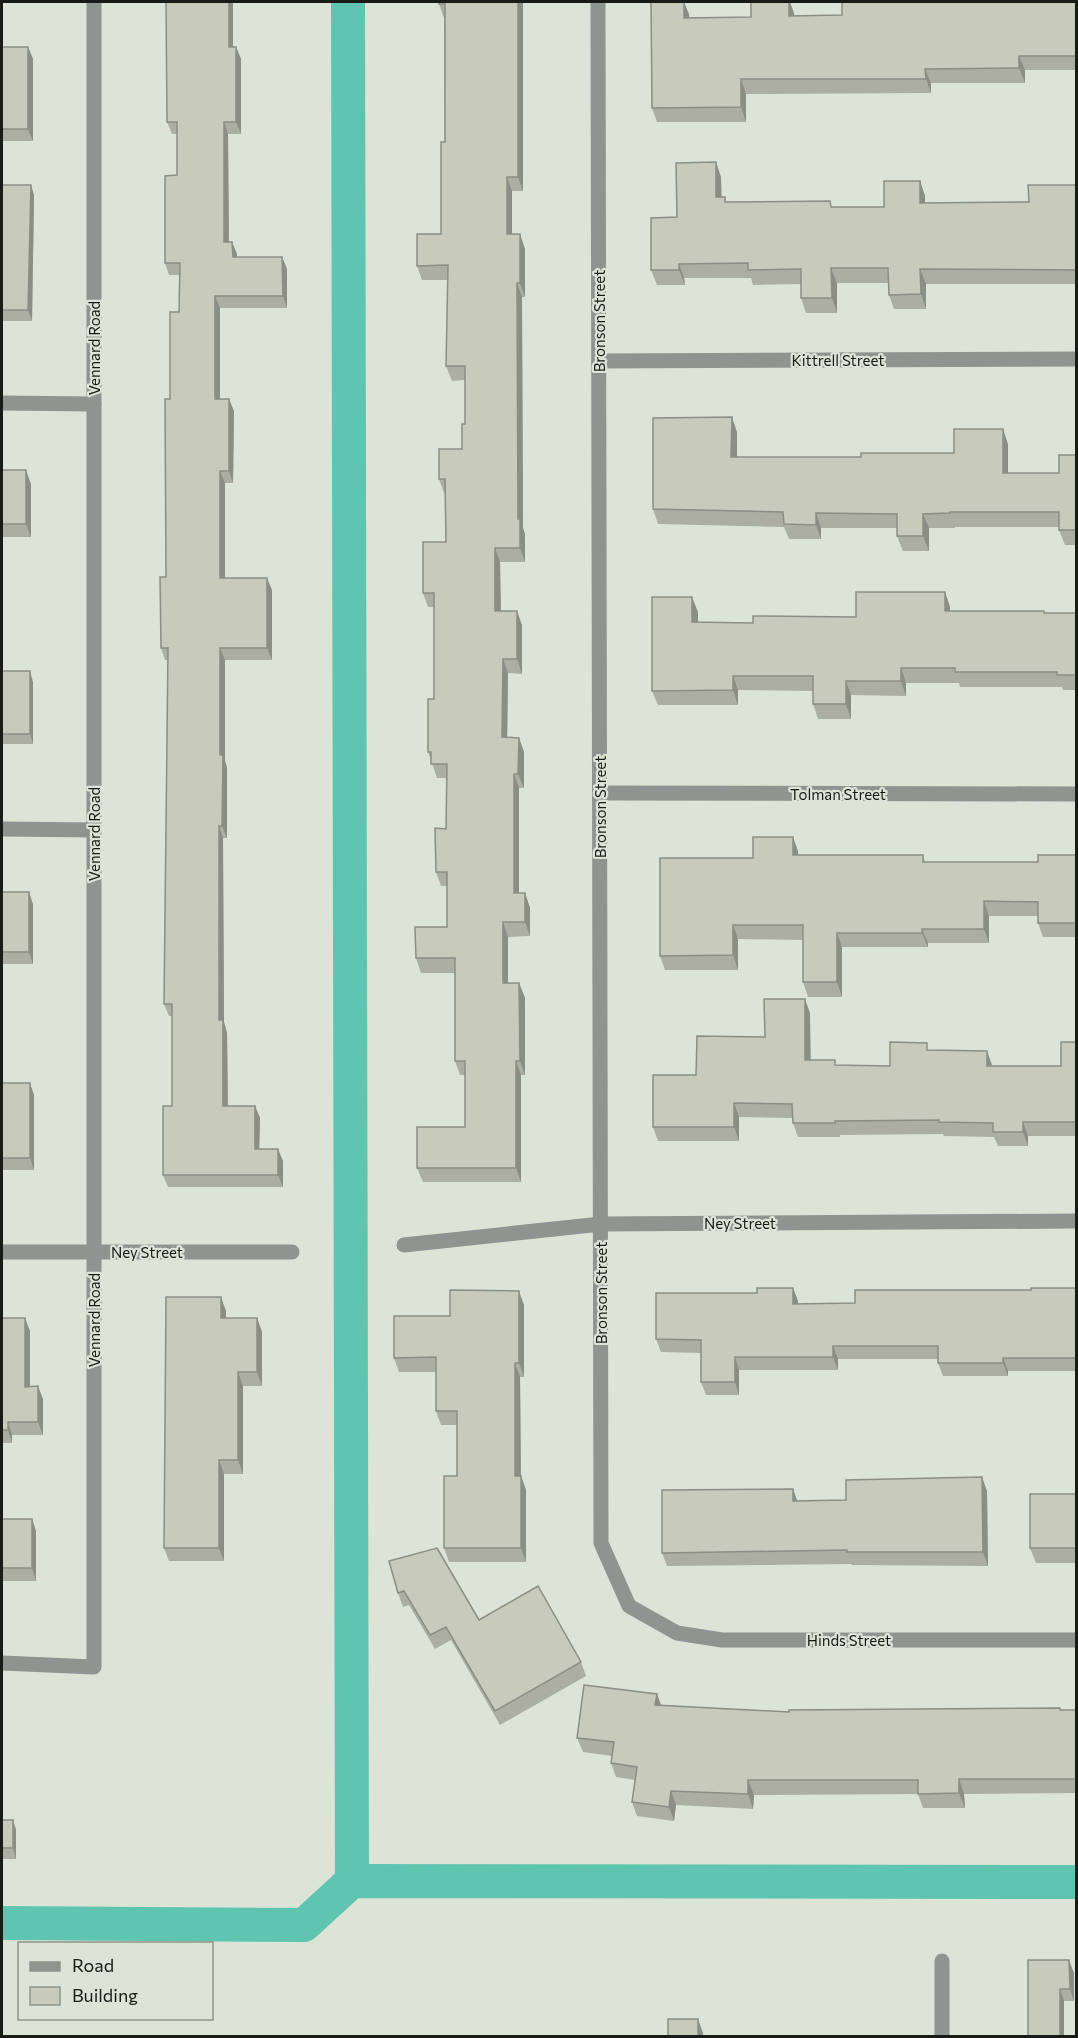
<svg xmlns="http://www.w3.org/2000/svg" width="1078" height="2038" viewBox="0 0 1078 2038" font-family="Commissioner,sans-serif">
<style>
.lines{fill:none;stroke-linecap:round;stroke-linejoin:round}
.canal{stroke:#5fc5b0;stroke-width:34}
.minor{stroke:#8e9490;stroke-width:15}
.wall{fill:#acaea2}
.shaded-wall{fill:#8c8d84}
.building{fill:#c8cabc;stroke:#8c8d84;stroke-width:1.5}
.labels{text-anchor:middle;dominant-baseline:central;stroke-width:4.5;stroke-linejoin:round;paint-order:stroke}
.street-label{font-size:15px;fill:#181b16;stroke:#dce4d7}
</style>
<rect width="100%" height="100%" fill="#dce4d7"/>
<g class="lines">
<g class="canal">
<polyline points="348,2 352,1881"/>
<polyline points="2,1923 304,1925 352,1881 1076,1882"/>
</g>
<g class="minor">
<polyline points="598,2 601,1543 629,1606 677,1633 722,1640 1076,1640"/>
<polyline points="599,361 1076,359"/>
<polyline points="2,403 94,404"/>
<polyline points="600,793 1076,794"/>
<polyline points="2,829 94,830"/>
<polyline points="404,1245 601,1224 1076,1221"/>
<polyline points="2,1252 292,1252"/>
<polyline points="2,1663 94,1667 94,2"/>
<polyline points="942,1961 942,2036"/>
</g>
</g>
<g class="wall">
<polygon points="233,2 233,47 236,47 241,59 241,134 228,134 229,242 232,242 237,254 237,257 282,257 287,269 287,308 220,308 220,399 234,411 233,483 225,483 225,578 272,590 272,660 225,660 225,761 227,767 227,838 223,838 224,1022 227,1033 228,1106 255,1106 260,1118 259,1149 283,1161 283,1187 168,1187 163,1175 172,1106 172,1016 169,1016 164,1004 168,660 165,660 161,648 166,577 170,399 179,312 180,275 169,275 165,263 177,175 177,134 172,134 167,122"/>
<polygon points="523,2 523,191 512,191 512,234 525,249 525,297 522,297 523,528 525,534 525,562 500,562 501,611 522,625 522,674 508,673 507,737 519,738 524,752 524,788 519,788 519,893 525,893 530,908 530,936 508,937 508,983 519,983 525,998 525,1075 521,1075 521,1182 423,1182 417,1168 465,1127 465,1075 460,1075 455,1061 455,973 421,973 416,958 447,927 447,886 441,886 436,872 446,829 446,778 437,778 428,752 434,699 434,607 428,607 423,593 446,542 445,493 444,493 439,479 462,449 465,424 465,380 452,381 446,366 448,280 422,280 417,266 441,234 445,142 444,18 439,4"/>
<polygon points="1077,2 1077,70 1025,70 1025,83 931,83 931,93 746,94 746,122 657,122 652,108 689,14 689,18 751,17 794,13 794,15 842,15"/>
<polygon points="2,47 28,47 33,59 33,141 2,141"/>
<polygon points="721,177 721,197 725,197 726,202 833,207 884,207 920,181 925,196 925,203 1029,202 1076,185 1077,284 926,284 926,309 894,309 889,295 889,283 837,283 837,313 806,313 801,298 801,284 753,285 751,278 684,278 685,285 657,285 651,270 677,217"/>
<polygon points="2,185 34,195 32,321 2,321"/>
<polygon points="737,432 737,457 861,457 954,453 1008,444 1008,473 1059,473 1077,455 1077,545 1065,545 1059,530 1059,527 955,527 955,528 929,528 929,551 903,551 897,536 897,528 821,528 821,539 789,539 784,527 658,524 653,509"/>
<polygon points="2,470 31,484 31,537 2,537"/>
<polygon points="945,592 950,607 950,611 1044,611 1045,613 1077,613 1077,690 1063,690 1062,687 960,687 959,683 906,683 906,696 851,695 851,719 818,719 813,704 813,691 738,690 738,705 658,705 652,691 698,612 698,622 753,623 856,617"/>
<polygon points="2,671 33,682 33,744 2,744"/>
<polygon points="798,851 798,855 923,855 925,862 1038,862 1077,855 1077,937 1043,937 1038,923 1038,916 989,916 989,943 928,943 928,947 842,947 842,997 808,997 803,982 803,940 738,939 738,970 665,970 660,956 753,858"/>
<polygon points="2,892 33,904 33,964 2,964"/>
<polygon points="810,1013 810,1060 837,1065 890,1066 929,1050 992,1066 1061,1066 1077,1042 1077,1136 1028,1136 1028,1146 998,1146 994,1137 944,1136 943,1134 840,1135 840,1137 798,1137 793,1123 793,1118 739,1117 739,1141 658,1141 653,1127 696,1075 765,1037"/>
<polygon points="2,1083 34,1095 34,1170 2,1170"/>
<polygon points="793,1288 798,1301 798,1304 855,1303 1031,1290 1077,1288 1077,1371 1008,1371 1008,1376 943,1376 938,1363 938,1359 838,1359 838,1370 739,1370 739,1395 706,1395 701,1382 701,1353 661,1352 656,1339 757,1293"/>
<polygon points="524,1305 524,1377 520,1377 521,1476 526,1490 526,1562 449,1562 444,1548 457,1476 457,1425 441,1425 436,1411 436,1372 399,1372 394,1358 450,1316"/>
<polygon points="226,1311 226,1318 257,1318 262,1332 262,1386 243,1386 243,1474 224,1474 224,1561 169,1561 164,1548"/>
<polygon points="2,1318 30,1331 30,1386 43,1399 43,1435 12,1435 12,1443 2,1443"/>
<polygon points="793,1489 797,1501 846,1500 987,1491 988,1566 852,1565 851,1564 667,1566 662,1553"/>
<polygon points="1077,1494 1077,1563 1036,1563 1030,1548"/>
<polygon points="2,1519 32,1519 36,1531 36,1581 2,1581"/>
<polygon points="389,1561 479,1620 581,1662 586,1676 500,1725 451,1640 435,1649 409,1605 403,1607 398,1593"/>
<polygon points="657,1694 661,1705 789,1712 1077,1710 1077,1793 964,1794 965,1808 923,1808 918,1794 754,1795 753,1809 676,1805 674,1821 637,1816 632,1802 635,1780 616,1777 611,1763 612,1756 583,1752 577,1738"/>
<polygon points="2,1820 13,1820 16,1830 16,1859 2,1859"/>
<polygon points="1028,1960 1074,1973 1074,2001 1064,2001"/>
</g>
<g class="shaded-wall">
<polygon points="229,2 233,2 233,59 229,47"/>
<polygon points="518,2 523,2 523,191 518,177"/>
<polygon points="684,2 689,14 690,32 684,18"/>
<polygon points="789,2 790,2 794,13 794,30 789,16"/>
<polygon points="28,47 33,59 33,141 28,129"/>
<polygon points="236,47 241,59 241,134 236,122"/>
<polygon points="1019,56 1025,70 1025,83 1019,68"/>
<polygon points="925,69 931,83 931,93 926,79"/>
<polygon points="741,79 746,94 746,122 741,107"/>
<polygon points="224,122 228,134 229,254 224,242"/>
<polygon points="716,162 721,177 722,212 716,197"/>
<polygon points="507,177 512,191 512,249 507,234"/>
<polygon points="920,181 925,196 925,218 920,203"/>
<polygon points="31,185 34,195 32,321 28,310"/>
<polygon points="520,234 525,249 525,297 520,283"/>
<polygon points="232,242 237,254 237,269 233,257"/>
<polygon points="282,257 287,269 287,308 283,296"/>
<polygon points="679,264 684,278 685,285 679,270"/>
<polygon points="831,268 837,283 837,313 832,298"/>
<polygon points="920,269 926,284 926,309 921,294"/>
<polygon points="517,283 522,297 523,528 525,534 525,562 520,548 518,519"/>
<polygon points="215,296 220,308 220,411 215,399"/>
<polygon points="229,399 234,411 233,483 229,471"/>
<polygon points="732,417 737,432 737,472 731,457"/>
<polygon points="1003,429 1008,444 1008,487 1003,473"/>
<polygon points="26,470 31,484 31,537 26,524"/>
<polygon points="220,471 225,483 225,590 220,578"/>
<polygon points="816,513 821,528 821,539 816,525"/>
<polygon points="923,514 929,528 929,551 923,536"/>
<polygon points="495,548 500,562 501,625 495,611"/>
<polygon points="267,578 272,590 272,660 267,648"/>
<polygon points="945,592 950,607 950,626 945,611"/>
<polygon points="692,597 698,612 698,636 692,622"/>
<polygon points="517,611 522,625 522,674 517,659"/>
<polygon points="220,648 225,660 225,761 227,767 227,838 222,826 220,755"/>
<polygon points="503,659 508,673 507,752 502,737"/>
<polygon points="901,668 906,683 906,696 901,681"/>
<polygon points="30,671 33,682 33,744 30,734"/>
<polygon points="733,676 738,690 738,705 733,690"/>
<polygon points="846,681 851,695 851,719 846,704"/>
<polygon points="519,738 524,752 524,788 518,774"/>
<polygon points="514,774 519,788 519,908 514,893"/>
<polygon points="219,826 223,838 224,1022 227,1033 228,1118 223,1106 219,1020"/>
<polygon points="793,837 798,851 798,869 793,855"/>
<polygon points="29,892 33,904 33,964 29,952"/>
<polygon points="525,893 530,908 530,936 525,922"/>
<polygon points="984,901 989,916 989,943 984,929"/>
<polygon points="503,922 508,937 508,998 503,983"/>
<polygon points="733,925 738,939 738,970 733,955"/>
<polygon points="922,929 928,943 928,947 922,933"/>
<polygon points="837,933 842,947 842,997 837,982"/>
<polygon points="519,983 525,998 525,1075 520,1061"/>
<polygon points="805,999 810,1013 811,1074 805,1060"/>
<polygon points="987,1051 992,1065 987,1066"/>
<polygon points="516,1061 521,1075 521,1182 516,1168"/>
<polygon points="30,1083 34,1095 34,1170 30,1158"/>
<polygon points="734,1103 739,1117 739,1141 734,1127"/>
<polygon points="255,1106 260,1118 259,1161 255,1149"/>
<polygon points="1023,1122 1028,1136 1028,1146 1023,1132"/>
<polygon points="278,1149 283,1161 283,1187 278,1175"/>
<polygon points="793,1288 798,1301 797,1317 793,1304"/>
<polygon points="519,1291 524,1305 524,1377 519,1363"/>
<polygon points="221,1297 226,1311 226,1332 221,1318"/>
<polygon points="25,1318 30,1331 30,1400 25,1387"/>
<polygon points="257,1318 262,1332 262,1386 257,1372"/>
<polygon points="833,1346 838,1359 838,1370 833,1357"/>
<polygon points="735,1357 739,1370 739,1395 735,1382"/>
<polygon points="1003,1358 1008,1371 1008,1376 1003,1363"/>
<polygon points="515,1363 520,1377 521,1486 521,1476 526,1490 526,1562 521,1548 515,1476"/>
<polygon points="238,1372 243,1386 243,1474 238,1460"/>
<polygon points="38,1386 43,1399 43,1435 38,1422"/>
<polygon points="8,1422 12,1435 12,1443 8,1430"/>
<polygon points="219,1460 224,1474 224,1561 219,1548"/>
<polygon points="982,1477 987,1491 988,1566 983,1552"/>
<polygon points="793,1489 798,1503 793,1501"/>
<polygon points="32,1519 36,1531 36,1581 32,1568"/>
<polygon points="657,1694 662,1708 655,1705"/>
<polygon points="959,1779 964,1794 965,1808 959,1793"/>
<polygon points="748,1780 754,1795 753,1809 748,1794"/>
<polygon points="671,1791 676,1805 674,1821 669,1807"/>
<polygon points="13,1820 16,1830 16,1859 13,1848"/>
<polygon points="1069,1960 1074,1973 1074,2001 1070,1989"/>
<polygon points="1060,1989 1064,2001 1064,2037 1060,2037"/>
<polygon points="698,2019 703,2033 703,2037 698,2037"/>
</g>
<g class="building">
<polygon points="166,2 229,2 229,47 236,47 236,122 224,122 224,242 232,242 233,257 282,257 283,296 215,296 215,399 229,399 229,471 220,471 220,578 267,578 267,648 220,648 220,755 223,755 222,826 219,826 219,1020 223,1020 223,1106 255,1106 255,1149 278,1149 278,1175 163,1175 163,1106 172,1106 172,1004 164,1004 168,648 161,648 160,577 166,577 165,399 170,399 170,312 179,312 180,263 165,263 165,176 177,175 177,122 167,122"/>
<polygon points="439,2 518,2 518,177 507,177 507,234 520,234 520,283 517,283 518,519 520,519 520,548 495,548 495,611 517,611 517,659 503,659 502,737 519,738 518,774 514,774 514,893 525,893 525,922 503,922 503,983 519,983 520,1061 516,1061 516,1168 417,1168 417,1127 465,1127 465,1061 455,1061 455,958 416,958 415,927 447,927 447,872 436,872 435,828 446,829 447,764 431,764 431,752 428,752 428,699 434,699 434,593 423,593 423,542 446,542 445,479 439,479 439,449 462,449 462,424 465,424 465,366 446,366 448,265 417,266 417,234 441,234 441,142 445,142 445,4 439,4"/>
<polygon points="651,2 684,2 684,18 751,17 751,2 789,2 789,16 842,15 842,2 1077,2 1077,56 1019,56 1019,68 925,69 926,79 741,79 741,107 652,108"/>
<rect x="2" y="47" width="26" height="82"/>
<polygon points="716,162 716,197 725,197 725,202 830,201 831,207 884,207 884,181 920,181 920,203 1029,202 1028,185 1076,185 1077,270 920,269 921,294 889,295 888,268 831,268 832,298 801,298 801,269 748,270 748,263 679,264 679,270 651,270 651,218 677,217 676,163"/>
<polygon points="2,185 31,185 28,310 2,310"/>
<polygon points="732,417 731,457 861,457 861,453 954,453 954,429 1003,429 1003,473 1059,473 1059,455 1077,455 1077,530 1059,530 1059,512 950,512 950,513 923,514 923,536 897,536 897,514 816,513 816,525 784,524 783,512 653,509 653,418"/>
<rect x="2" y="470" width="24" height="54"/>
<polygon points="856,592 945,592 945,611 1044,611 1044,613 1077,613 1077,675 1057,675 1057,672 955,672 955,668 901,668 901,681 846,681 846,704 813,704 813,676 733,676 733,690 652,691 652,597 692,597 692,622 753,623 753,616 856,617"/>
<rect x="2" y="671" width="28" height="63"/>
<polygon points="753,837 793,837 793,855 923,855 923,862 1038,862 1038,855 1077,855 1077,923 1038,923 1038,902 984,901 984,929 922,929 922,933 837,933 837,982 803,982 803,925 733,925 733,955 660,956 660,858 753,858"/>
<rect x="2" y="892" width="27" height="60"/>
<polygon points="764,999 805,999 805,1060 835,1060 835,1065 890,1066 890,1042 927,1043 927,1050 987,1051 987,1066 1061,1066 1061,1042 1077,1042 1077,1122 1023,1122 1023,1132 993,1132 993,1123 939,1122 939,1120 835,1121 835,1123 793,1123 792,1104 734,1103 734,1127 653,1127 653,1075 696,1075 697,1036 765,1037"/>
<rect x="2" y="1083" width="28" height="75"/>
<polygon points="757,1288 793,1288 793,1304 855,1303 855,1290 1031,1290 1031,1288 1077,1288 1077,1358 1003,1358 1003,1363 938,1363 938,1346 833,1346 833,1357 735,1357 735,1382 701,1382 701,1340 656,1339 656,1293 757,1293"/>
<polygon points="450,1290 519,1291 519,1363 515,1363 515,1476 521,1476 521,1548 444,1548 444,1476 457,1476 457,1411 436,1411 436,1357 394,1358 394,1316 450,1316"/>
<polygon points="166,1297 221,1297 221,1318 257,1318 257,1372 238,1372 238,1460 219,1460 219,1548 164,1548"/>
<polygon points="2,1318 25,1318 25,1387 38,1386 38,1422 8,1422 8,1430 2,1430"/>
<polygon points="982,1477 983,1552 847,1552 847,1550 662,1553 662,1490 793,1489 793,1501 846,1500 846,1480"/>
<rect x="1030" y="1494" width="47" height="54"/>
<rect x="2" y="1519" width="30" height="49"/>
<polygon points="437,1548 479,1620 538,1586 581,1662 495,1711 446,1627 430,1635 404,1591 398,1593 389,1561"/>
<polygon points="584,1685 657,1694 655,1705 789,1712 789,1710 1060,1708 1060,1710 1077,1710 1077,1779 959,1779 959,1793 918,1794 918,1780 748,1780 748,1794 671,1791 669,1807 632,1802 637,1767 611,1763 614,1742 577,1738"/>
<rect x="2" y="1820" width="11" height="28"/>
<polygon points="1028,1960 1069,1960 1070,1989 1060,1989 1060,2037 1028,2037"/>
<rect x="668" y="2019" width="30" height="18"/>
</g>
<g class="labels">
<g class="street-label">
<text transform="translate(599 321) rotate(-90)">Bronson Street</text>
<text transform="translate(94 348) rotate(-90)">Vennard Road</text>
<text x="838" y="360">Kittrell Street</text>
<text x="838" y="794">Tolman Street</text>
<text transform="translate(600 807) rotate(-90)">Bronson Street</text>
<text transform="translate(94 834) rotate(-90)">Vennard Road</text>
<text x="740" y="1223">Ney Street</text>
<text x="147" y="1252">Ney Street</text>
<text transform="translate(601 1293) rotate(-90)">Bronson Street</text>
<text transform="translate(94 1320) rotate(-90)">Vennard Road</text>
<text x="849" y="1640">Hinds Street</text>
</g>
</g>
<rect width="1078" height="2038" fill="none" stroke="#181b16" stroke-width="6"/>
<rect x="18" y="1942" width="195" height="78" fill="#dce4d7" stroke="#8e948a" stroke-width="1.5"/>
<rect x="30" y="1962" width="30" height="9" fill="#8e9490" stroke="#8e948a" stroke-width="1.5"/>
<text x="72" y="1972" font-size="18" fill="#181b16">Road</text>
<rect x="30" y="1987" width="30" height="18" fill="#c8cabc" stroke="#8e948a" stroke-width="1.5"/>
<text x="72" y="2002" font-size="18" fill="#181b16">Building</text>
</svg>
